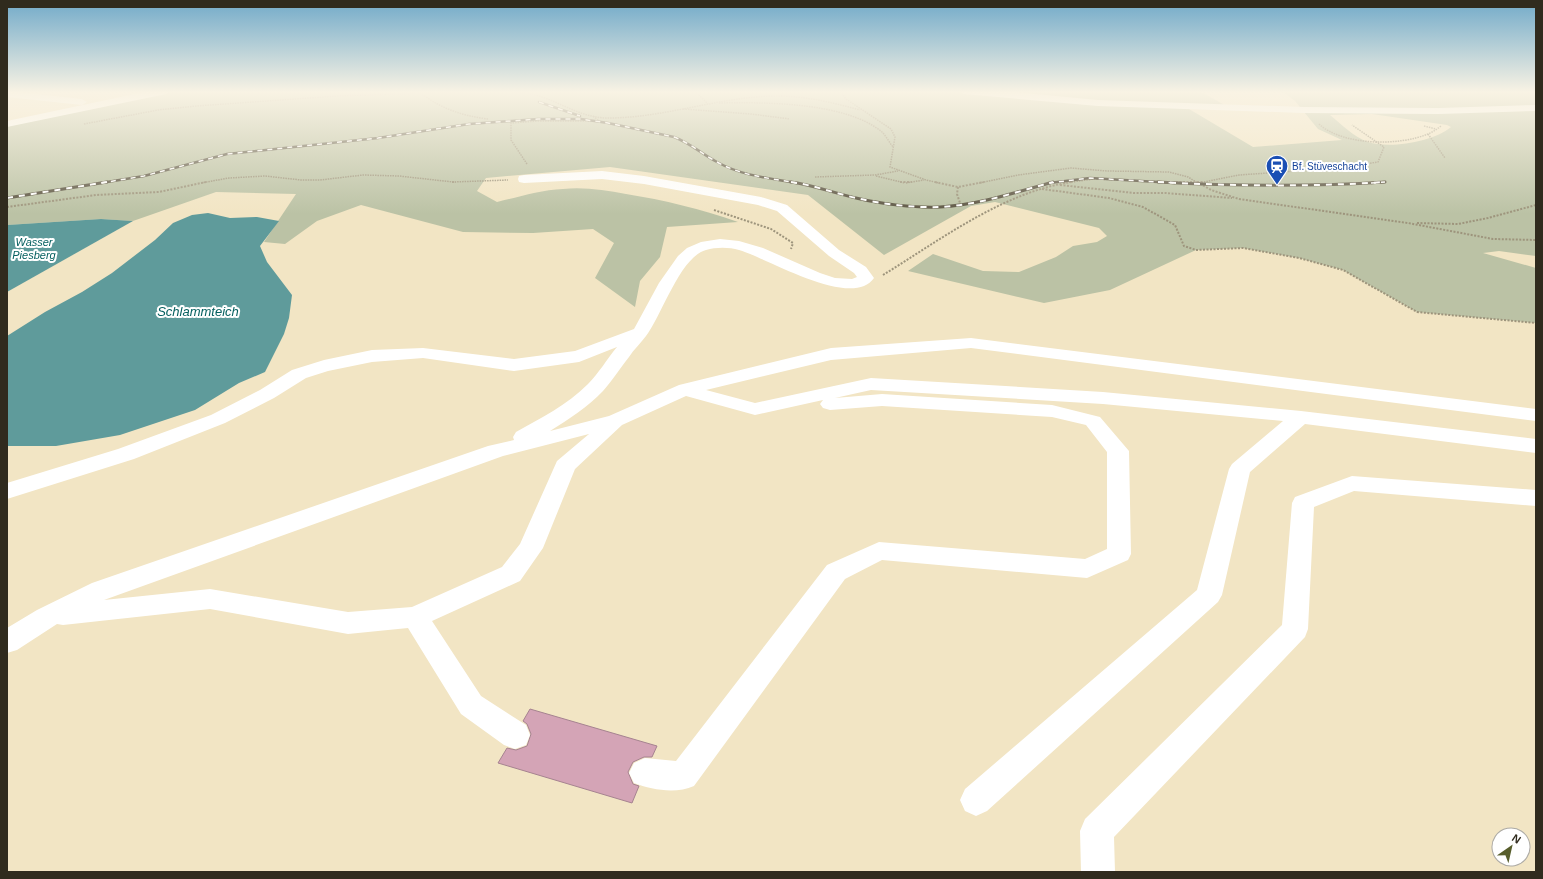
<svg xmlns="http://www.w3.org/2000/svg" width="1543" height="879" viewBox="0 0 1543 879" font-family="Helvetica,sans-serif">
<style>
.green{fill:#bbc2a5;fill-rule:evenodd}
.water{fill:#5f9b9b}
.building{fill:#d4a4b6;stroke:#a68390}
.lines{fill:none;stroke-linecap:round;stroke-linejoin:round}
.path-far1{stroke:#9d947c;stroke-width:1.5;stroke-dasharray:1.5 1;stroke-linecap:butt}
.path{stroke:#9d947c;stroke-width:2;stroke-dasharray:2 1.5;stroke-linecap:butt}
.minor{fill:#fff;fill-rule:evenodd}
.rail-far1-casing{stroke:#5d5644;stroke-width:2.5}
.rail-casing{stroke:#5d5644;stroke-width:3}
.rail-far1{stroke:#fff;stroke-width:1.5;stroke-dasharray:5;stroke-linecap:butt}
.rail{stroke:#fff;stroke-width:2;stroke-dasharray:6;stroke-linecap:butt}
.labels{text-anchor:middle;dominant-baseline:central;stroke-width:4;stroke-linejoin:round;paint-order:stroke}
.far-transit-label{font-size:10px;fill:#164399;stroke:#fff;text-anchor:start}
.far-water-label{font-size:11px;font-style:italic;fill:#066060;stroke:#fff}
.water-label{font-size:13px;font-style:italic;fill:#066060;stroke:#fff}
</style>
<rect width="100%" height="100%" fill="#f2e5c4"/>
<path class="green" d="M165,91H1200L1228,107L1184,106L1253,147L1342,140L1318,129L1295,101L1282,91H1536V256L1499,251L1483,253L1536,268V323L1417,312L1343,270L1299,258L1243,248L1196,250L1110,290L1044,303L908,271L933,254L983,271L1019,272L1056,257L1073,246L1097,242L1107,236L1099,228L995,202L971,206L884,255L808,195L610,167L486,178L477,191L497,202C519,197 540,190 563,189C584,187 605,190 626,194C664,200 701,209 738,222L667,227L660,257L640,281L635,307L595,278L614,243L593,229L533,233L463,232L361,205L317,221L285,244L264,242L296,194L216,192L133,221L101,219L7,225V124ZM1372,114L1447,125L1451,127C1433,142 1390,149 1368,142C1354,137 1341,124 1330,115Z"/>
<g class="water">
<polygon points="208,213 230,218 257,217 279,221 260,246 267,262 292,295 289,318 284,334 265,372 239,383 195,410 120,435 56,446 7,446 7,336 45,312 82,292 112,273 155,240 173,223 192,215"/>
<polygon points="101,219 133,221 7,292 7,225"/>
</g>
<polygon class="building" points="530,709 657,746 652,757 644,757 633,762 628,772 633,784 639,786 632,803 498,763 507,748 516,750 527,746 531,734 527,724 523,721"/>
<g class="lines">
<g class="path-far1">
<path d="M512,91C521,93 530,93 539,96C562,103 582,118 608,118C663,118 716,98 770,96C801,95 831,102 860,110"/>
<polyline points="695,91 708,104"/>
<polyline points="840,91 846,99 891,129 895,137 890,167 926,180 939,183"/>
<path d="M422,94C442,109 463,116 488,119"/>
<path d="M719,103C764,102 846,102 882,132C886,136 889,142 893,147"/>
<polyline points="683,109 751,114 790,119"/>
<polyline points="84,124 158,110 196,106 337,96 475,91"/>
<path d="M1319,124C1343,146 1399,146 1428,134C1433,132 1437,129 1441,126"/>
<polyline points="1424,126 1436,129"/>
<polyline points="1428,134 1445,158"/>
<polyline points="527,164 511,140 511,123 538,121 599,121 593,116"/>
<polyline points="876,176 905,183"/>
<polyline points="815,177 875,175 898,171"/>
<polyline points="201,183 229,178 265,176 301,180 320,180 363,175 399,176 453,182 508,180"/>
<polyline points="906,183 924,180"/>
<polyline points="979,183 1018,175 1071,168 1107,171 1169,172 1188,177 1198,183"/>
<polyline points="1064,183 1094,179 1195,183"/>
<polyline points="1199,183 1239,175 1340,168 1378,162 1384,147 1352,125"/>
</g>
<g class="path">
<polyline points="452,182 456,182"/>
<polyline points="900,182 912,182"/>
<polyline points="935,182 958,187 984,182"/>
<polyline points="1169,182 1204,182"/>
<polyline points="1197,182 1211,190 1239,199 1408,223 1493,239 1536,240"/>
<polyline points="1060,185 1134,193 1165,193 1232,198"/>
<polyline points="958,187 957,194 960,203"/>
<polyline points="1042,189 1109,198 1143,207 1175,225 1184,246 1196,250 1243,248 1299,258 1343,270 1417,312 1536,323"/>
<polyline points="7,207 96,195 159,192 206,182"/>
<polyline points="714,210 771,229 793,243 791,249"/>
<polyline points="1417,223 1458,224 1488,218 1536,205"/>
<path d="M883,275C940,240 1005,191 1072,182"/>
</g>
<g class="minor">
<polygon points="7,91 82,99 87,102 82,105 7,97"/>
<polygon points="149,91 171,91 166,94 7,127 7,121"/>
<polygon points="959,91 1003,91 1098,100 1304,107 1438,108 1536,105 1536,111 1438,114 1304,113 1098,106 964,94"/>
<path d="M602,171L644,176L761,197L787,205L839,250L866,267L874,278C852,310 767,258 739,250C729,247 716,247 706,250C680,257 662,315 646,336C641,343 634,349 629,357C620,368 613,380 603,391C588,407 569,419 550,431L609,416L679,385L831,348L971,338L1536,409V421L971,348L831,360L706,390L755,403L871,378L1103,392L1301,411L1536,439V453L1305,424L1250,472L1222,595L1218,602L987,811L976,816L965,811L960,800L965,789L1197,590L1229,469L1232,464L1283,421L1103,404L871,390L835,398L882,394L1052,405L1100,417L1129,451L1131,554L1128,560L1087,578L882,560L845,579L694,786C676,794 652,790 634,783L629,773L634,763L645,758L676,761L827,565L879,542L1085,559L1107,549V452L1086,425L1052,417L882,406L830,410L823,408L820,404L823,400L755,415L686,396L622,425L575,469L543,548L520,581L432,621L481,696L526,725L530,735L526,745L515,749L504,745L461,714L408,628L348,634L210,609L63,625L57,624L17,650L7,653V628L37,610L92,583L488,446L514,440L513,437L516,432C541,418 567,405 588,384C599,373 607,359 617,347L579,362L514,371L423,358L372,362L328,371L306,378L274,398L225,423L134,459L7,499V483L118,449L211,415L260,390L292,370L324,360L372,350L423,348L514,359L575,351L634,329L659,283L678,256L687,248L701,242L720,239L739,241L763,248L820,273L835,278L852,279L857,277L854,273L829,256L777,211L758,205L644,184L602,179L524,183L519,182L518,179L519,176L524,175ZM589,434L557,461L520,544L502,567L412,607L348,612L210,589L104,600L503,456Z"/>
<polygon points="1352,476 1536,490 1536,506 1354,491 1314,507 1308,629 1305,637 1114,837 1115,872 1081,872 1080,831 1085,819 1282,625 1292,503 1295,497"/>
</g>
<g class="rail-far1-casing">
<g id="rail-far1">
<polyline points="539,102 580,116"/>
<path d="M101,183L144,176L227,154L378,138L469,124L538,119H581L608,123L674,137C690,143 702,154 717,162C742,176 769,178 797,183"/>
<polyline points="1049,183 1090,178 1175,183"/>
<polyline points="1371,183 1385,182"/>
</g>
</g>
<g class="rail-casing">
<g id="rail">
<path d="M791,182C813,185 834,193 856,198C881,204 914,208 940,207C979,205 1016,192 1053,182"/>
<path d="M1158,182C1234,186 1309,187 1385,182"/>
<polyline points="7,198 107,182"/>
</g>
</g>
<use href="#rail-far1" class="rail-far1"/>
<use href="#rail" class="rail"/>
</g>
<linearGradient id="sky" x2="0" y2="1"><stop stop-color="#71aac9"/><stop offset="0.43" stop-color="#f9f3e4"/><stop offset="1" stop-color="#f9f3e4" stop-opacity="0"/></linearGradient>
<rect width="1543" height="214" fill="url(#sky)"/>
<defs>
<g id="station-pin" transform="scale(1.15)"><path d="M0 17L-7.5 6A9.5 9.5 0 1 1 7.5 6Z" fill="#1a4fb4" stroke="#fff"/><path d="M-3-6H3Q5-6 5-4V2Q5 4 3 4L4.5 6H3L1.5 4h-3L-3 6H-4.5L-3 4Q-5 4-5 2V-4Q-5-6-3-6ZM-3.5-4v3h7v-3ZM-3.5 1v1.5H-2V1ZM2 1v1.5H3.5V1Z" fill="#fff"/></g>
</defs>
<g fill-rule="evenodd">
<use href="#station-pin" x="1277" y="166"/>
</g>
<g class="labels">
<g class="far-transit-label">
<text x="1292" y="166">Bf. Stüveschacht</text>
</g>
<g class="far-water-label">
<text x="34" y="242">Wasser<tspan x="34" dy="13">Piesberg</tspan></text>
</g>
<g class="water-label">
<text x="198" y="311">Schlammteich</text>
</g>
</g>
<rect width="1543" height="879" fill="none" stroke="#302b1e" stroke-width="16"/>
<g transform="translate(1511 847) rotate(34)"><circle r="19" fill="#ffffff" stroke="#acaaa5"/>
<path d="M0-3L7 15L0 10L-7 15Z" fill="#575d2b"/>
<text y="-6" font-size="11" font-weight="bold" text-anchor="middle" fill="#302b1e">N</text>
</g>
</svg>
